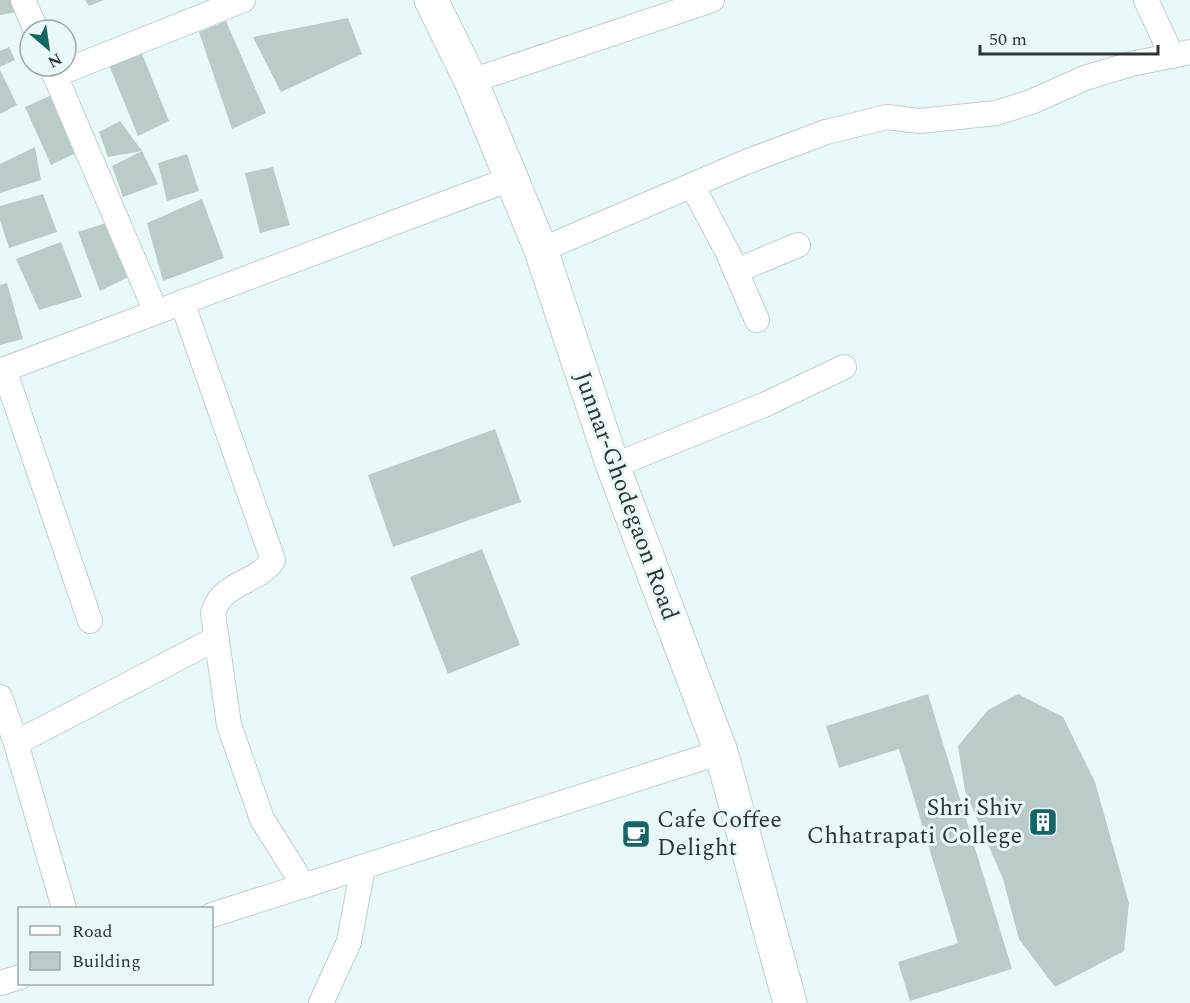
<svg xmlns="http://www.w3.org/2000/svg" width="1190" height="1003" viewBox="0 0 1190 1003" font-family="Spectral,serif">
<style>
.building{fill:#bbcbca}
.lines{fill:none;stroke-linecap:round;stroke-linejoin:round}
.minor-casing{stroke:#bfcfce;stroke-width:26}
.secondary-casing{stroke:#bfcfce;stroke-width:35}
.minor{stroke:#fff;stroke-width:24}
.secondary{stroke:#fff;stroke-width:33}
.labels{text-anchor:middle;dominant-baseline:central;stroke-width:6;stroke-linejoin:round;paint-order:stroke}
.street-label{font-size:24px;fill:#2f3535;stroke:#e9f9f9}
.poi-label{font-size:24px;fill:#2f3535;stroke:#e9f9f9;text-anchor:end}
</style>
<rect width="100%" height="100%" fill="#e9f9f9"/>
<g class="building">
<polygon points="0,0 14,0 17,12 0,15"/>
<polygon points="85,0 104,0 89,6"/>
<polygon points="348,18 362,54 281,92 253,37"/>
<polygon points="226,21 266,113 232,129 199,32"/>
<polygon points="9,47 15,60 0,67 0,51"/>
<polygon points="141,51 169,121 138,136 109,65"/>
<polygon points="0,70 17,105 0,114"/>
<polygon points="54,94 78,152 51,165 25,107"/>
<polygon points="120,121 142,151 158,184 123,197 112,166 142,151 108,157 99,132"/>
<polygon points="35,147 41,180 0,193 0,164"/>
<polygon points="187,154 199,191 167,201 158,163"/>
<polygon points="273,167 290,225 260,233 245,173"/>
<polygon points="43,194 57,232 9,248 0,220 0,206"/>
<polygon points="202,199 224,258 163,281 147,223"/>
<polygon points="109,222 130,276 100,291 78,232"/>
<polygon points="61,242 82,297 39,310 16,259"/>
<polygon points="7,283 23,339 0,345 0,285"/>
<polygon points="495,429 521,502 393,547 368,475"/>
<polygon points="482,549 520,645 448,674 410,577"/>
<polygon points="928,694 1012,969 910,1001 898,962 958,943 899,749 839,768 826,726"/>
<polygon points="1018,694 1063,717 1095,782 1129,903 1124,951 1055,987 1019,939 1003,879 965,791 958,746 988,710"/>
</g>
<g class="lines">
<g class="minor-casing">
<g id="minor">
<polyline points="23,0 36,30"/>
<polyline points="1146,0 1172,56"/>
<polyline points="51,66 156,312"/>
<polyline points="55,75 243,0"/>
<polyline points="471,81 712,0"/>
<polyline points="692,185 728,253 757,320"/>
<polyline points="541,250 746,162 826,132 887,117 920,121 996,113 1031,102 1085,78 1131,64 1190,52"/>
<polyline points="736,271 798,245"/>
<path d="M182,302L273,560C257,584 221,582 213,613L229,725L262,819L304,886"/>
<polyline points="4,369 90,621"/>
<polyline points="0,371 510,179"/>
<polyline points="613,466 764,405 844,367"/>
<polyline points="0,697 16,743 64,908"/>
<polyline points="16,743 217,638"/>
<polyline points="212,915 721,752"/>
<polyline points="0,983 20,977"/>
<polyline points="321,1003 349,942 363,867"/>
</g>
</g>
<g class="secondary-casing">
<polyline id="secondary" points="431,0 471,81 541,250 613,466 721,752 790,1003"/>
</g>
<use href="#minor" class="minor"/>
<use href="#secondary" class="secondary"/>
</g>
<defs>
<g id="building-square" transform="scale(1.5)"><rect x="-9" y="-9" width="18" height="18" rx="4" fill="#166565" stroke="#e9f9f9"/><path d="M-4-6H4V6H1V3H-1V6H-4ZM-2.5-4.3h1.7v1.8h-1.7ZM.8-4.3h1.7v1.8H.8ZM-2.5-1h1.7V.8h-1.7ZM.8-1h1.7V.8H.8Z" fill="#fff"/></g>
<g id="cafe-square" transform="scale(1.5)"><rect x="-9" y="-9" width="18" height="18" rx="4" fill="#166565" stroke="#e9f9f9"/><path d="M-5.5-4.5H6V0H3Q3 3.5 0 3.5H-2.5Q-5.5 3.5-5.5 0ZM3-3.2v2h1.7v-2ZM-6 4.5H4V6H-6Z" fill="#fff"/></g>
</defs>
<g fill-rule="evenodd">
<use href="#building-square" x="1043" y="822"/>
<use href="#cafe-square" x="636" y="834"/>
</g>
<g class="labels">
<g class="street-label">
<text transform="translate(626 496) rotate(70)">Junnar-Ghodegaon Road</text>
</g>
<g class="poi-label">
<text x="1022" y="808">Shri Shiv<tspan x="1022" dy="28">Chhatrapati College</tspan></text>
<text x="657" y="820" text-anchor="start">Cafe Coffee<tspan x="657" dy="28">Delight</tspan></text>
</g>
</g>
<rect x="18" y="907" width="195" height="78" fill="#e9f9f9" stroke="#9fabab" stroke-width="1.5"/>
<rect x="30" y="926" width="30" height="9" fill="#ffffff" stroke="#9fabab" stroke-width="1.5"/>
<text x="72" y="937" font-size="18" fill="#2f3535">Road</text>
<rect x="30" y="952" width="30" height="18" fill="#bbcbca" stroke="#9fabab" stroke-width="1.5"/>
<text x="72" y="967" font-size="18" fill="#2f3535">Building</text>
<g transform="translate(48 48) rotate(151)"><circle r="28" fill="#e9f9f9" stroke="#9fabab" stroke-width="1.5"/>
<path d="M0-4.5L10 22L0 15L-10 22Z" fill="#166565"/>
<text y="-9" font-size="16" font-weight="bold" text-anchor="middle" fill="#2f3535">N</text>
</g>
<path d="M980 45v9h178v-9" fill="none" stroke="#2f3535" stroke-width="3"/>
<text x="989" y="45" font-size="18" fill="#2f3535" stroke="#e9f9f9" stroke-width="4.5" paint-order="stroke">50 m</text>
</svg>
